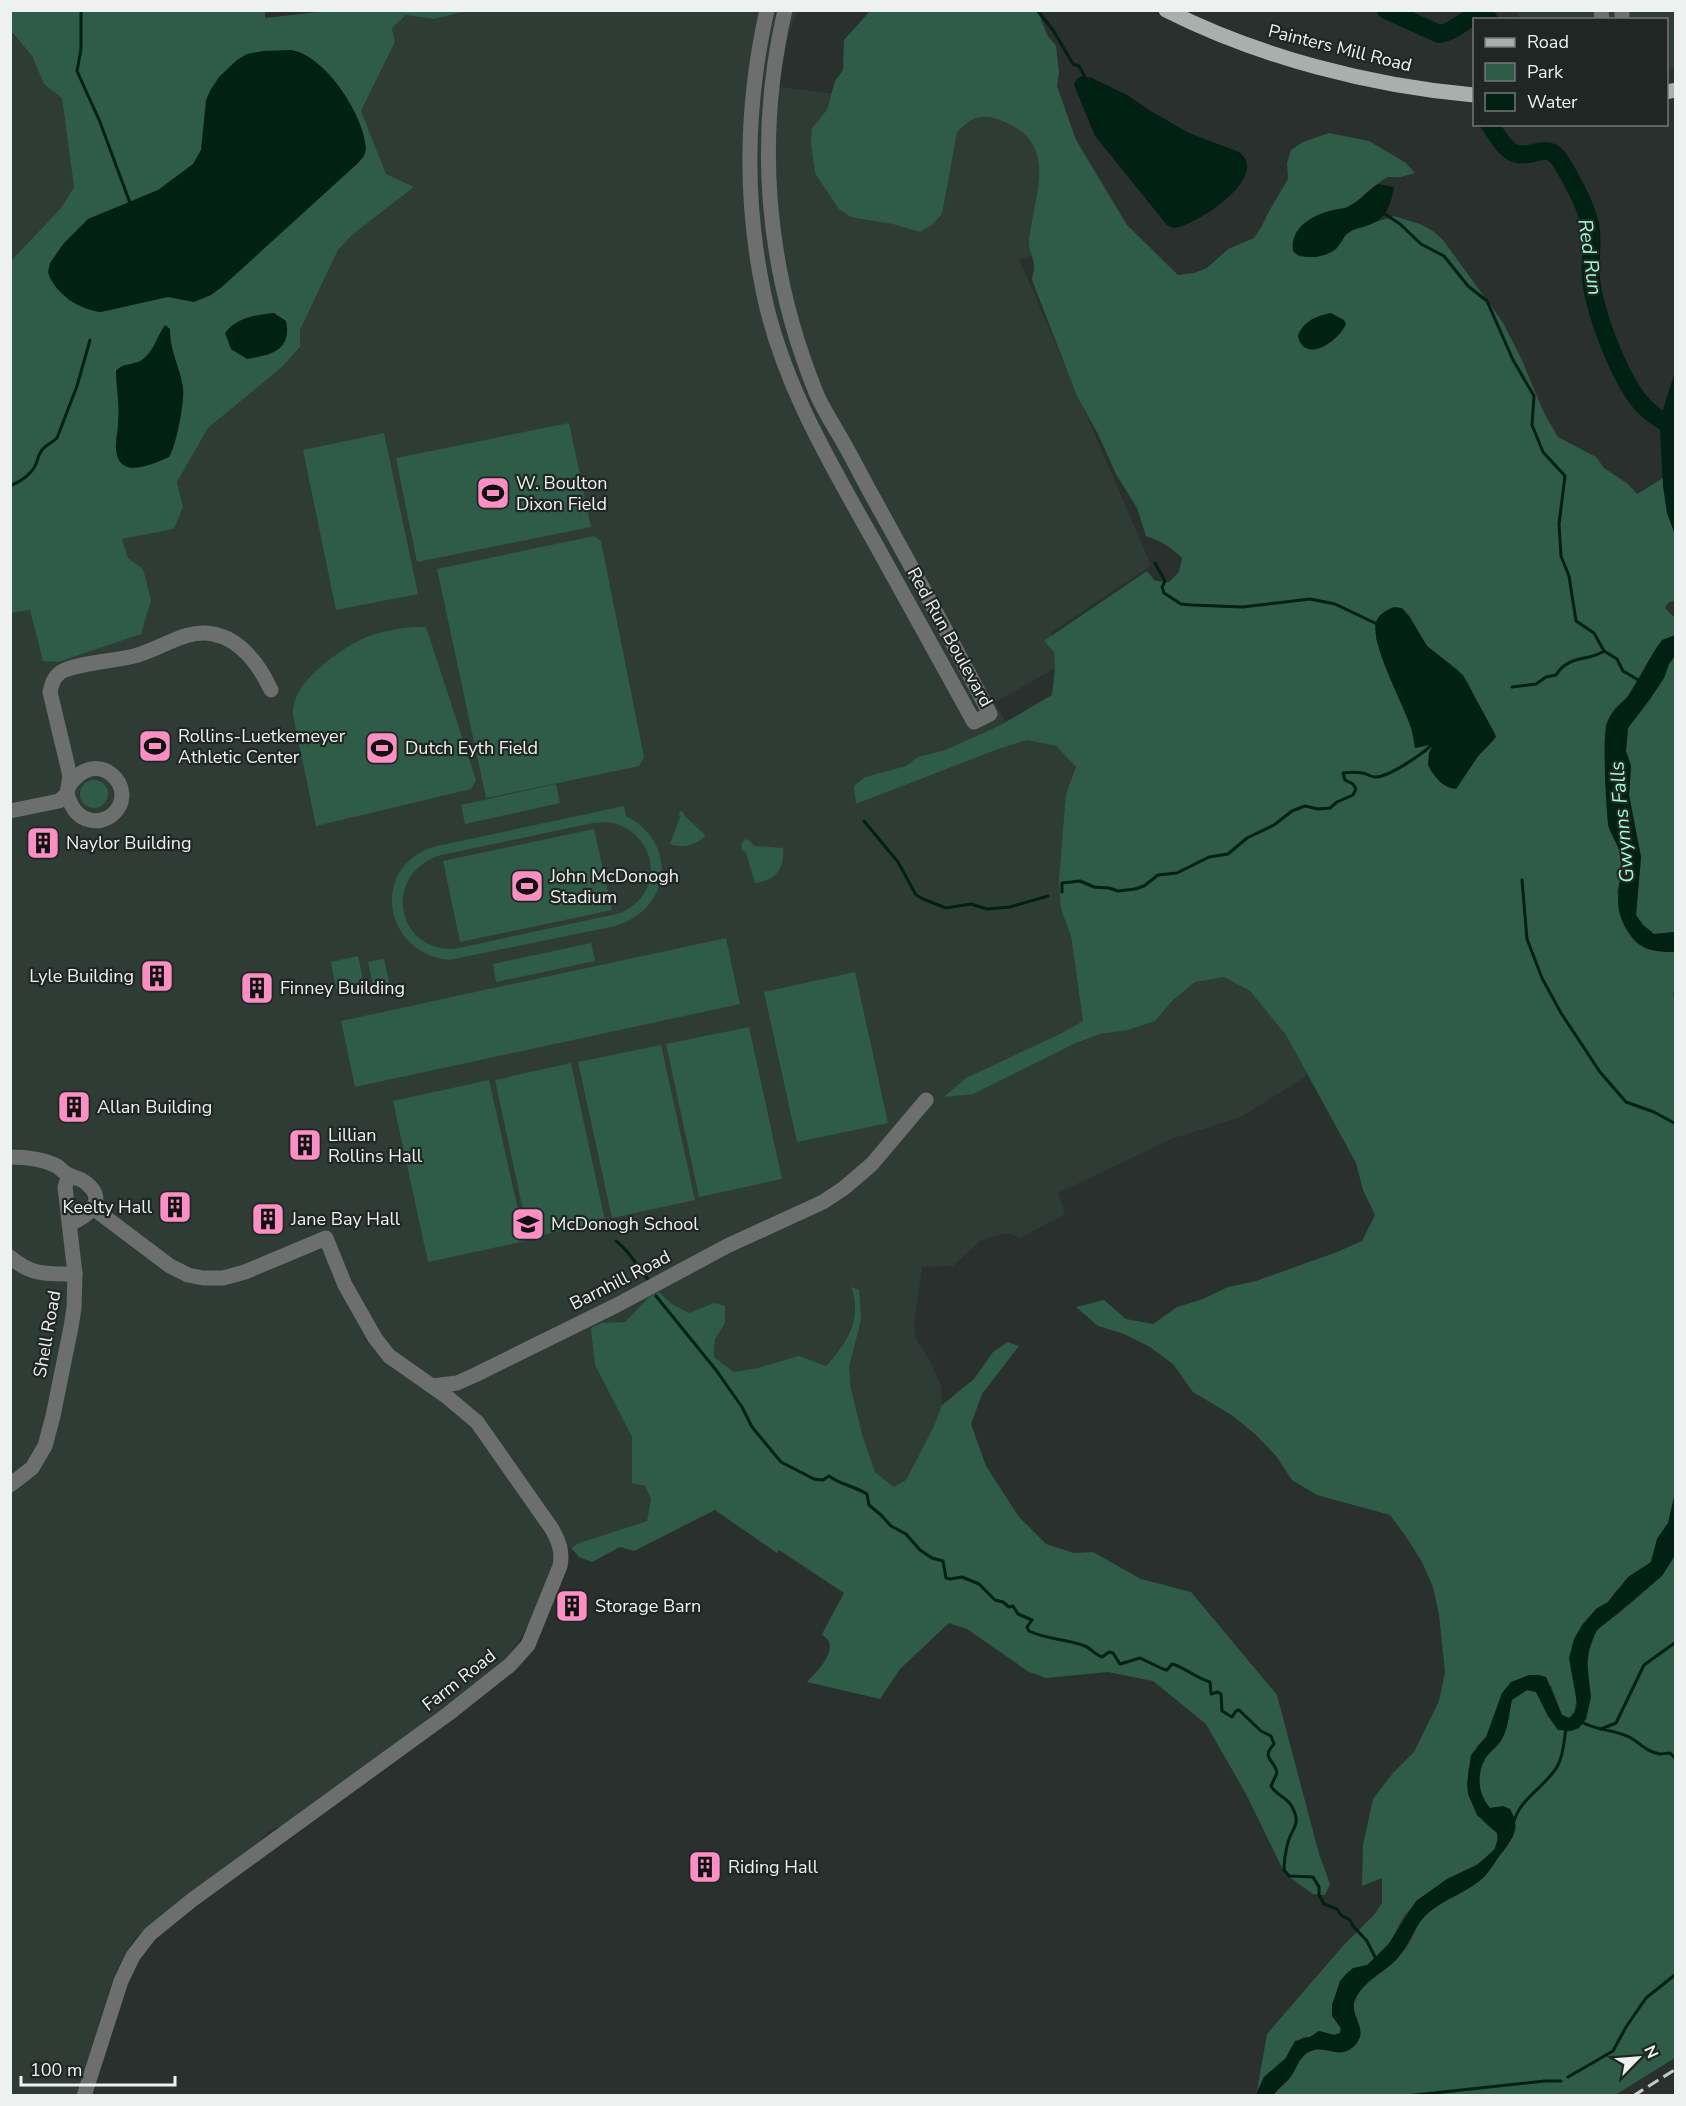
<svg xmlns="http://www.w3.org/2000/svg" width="1686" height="2106" viewBox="0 0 1686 2106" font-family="'Nunito Sans',sans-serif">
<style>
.built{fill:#2f3c36}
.green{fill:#2e5c48;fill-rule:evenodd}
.water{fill:#002114}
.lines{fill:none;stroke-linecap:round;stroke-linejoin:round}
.stream{stroke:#002114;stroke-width:3}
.river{stroke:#002114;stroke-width:18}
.minor{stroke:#6c6f6d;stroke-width:15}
.major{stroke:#a9afac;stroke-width:15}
.rail{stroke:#c5c9c7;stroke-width:3;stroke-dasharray:12 6;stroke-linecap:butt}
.labels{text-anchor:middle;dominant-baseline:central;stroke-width:4.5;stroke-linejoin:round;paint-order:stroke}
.street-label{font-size:18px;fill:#edf1ef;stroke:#202623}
.poi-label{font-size:18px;fill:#edf1ef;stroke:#202623;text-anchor:start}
.water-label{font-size:20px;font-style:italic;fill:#9dfbd1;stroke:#202623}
</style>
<rect width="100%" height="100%" fill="#2a302d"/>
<g class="built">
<polygon points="466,10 797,11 788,37 778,87 877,99 992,34 1083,240 1019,259 1151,565 1051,633 1066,662 995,702 1007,724 945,750 918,757 907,766 865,777 856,804 1001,748 1027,740 1056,746 1076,767 1066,794 1061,909 1071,935 1083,1021 1060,1034 1049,1055 1100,1034 1128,1030 1155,1021 1173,1000 1195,982 1224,977 1250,991 1286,1035 1308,1075 1241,1117 1171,1139 1058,1193 1065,1214 1020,1238 1011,1234 1002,1234 981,1240 953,1266 922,1267 914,1325 916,1340 928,1357 941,1385 942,1405 934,1426 906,1480 894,1487 875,1472 862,1434 851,1389 849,1367 861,1320 856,1299 856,1315 841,1349 826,1366 799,1356 757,1368 734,1372 714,1357 715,1339 725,1323 714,1303 689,1314 672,1304 659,1292 649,1297 625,1322 602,1323 595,1365 632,1437 633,1457 651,1499 647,1521 579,1543 571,1548 559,1545 556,1560 529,1625 504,1662 296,1820 268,1831 255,1848 135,1938 116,1971 76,2095 11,2096 11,613 30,610 143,569 128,558 122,539 174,529 183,507 177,482 208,428 282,367 300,348 300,330 338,250 352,235 414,187 386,174 361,111 395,42 392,28 406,14 434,19"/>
<polygon points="1518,11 1675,11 1675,67 1667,68 1666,20 1519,19"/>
<polygon points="10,31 32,56 44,84 62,97 74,187 61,208 11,261"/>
</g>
<g class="green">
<polygon points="265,10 265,18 337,10 466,11 434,19 406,15 392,28 395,42 361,111 386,174 414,187 352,235 338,250 300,330 300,347 282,367 208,428 177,482 183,507 174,529 122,539 128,558 143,569 151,600 141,634 58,662 43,661 30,610 11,613 11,261 61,208 74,187 62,98 44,84 32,56 11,31 11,11"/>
<path d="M870,11H1038L1047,35L1056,46L1059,72L1057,86L1076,140L1127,225L1178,275L1194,273L1207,268L1228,249L1254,238L1262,226L1268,213L1288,179L1287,163L1291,150L1303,142L1329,133L1369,141L1406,163L1415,173L1401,177H1387L1368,191L1358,201L1345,208L1329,211L1293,251L1298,256L1309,257L1341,243L1345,235L1352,230L1394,216L1420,224L1433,231L1443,240L1502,321L1521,358L1544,413L1558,437L1596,457L1604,468L1628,484L1637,494L1663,478L1667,513L1676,535L1675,600L1668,603L1665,608L1675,618V635L1657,647L1627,697L1615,708L1606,725L1605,771L1608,825L1619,850L1622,870L1617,892L1663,952H1675V987L1673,995L1676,1002L1675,1493L1668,1523L1657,1539L1651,1562L1616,1591L1608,1602L1596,1609L1569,1658C1573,1673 1583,1707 1569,1718L1562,1715L1551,1686L1529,1675L1493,1722L1486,1737L1477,1746L1468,1770V1794L1484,1822L1497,1833C1501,1862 1461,1869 1443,1882C1431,1892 1415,1903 1405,1915C1398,1925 1395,1937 1386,1946C1371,1963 1353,1978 1336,1994C1331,2007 1334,2017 1341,2029L1340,2033L1334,2035L1319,2031L1310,2037H1303L1290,2049L1286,2058L1264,2077L1257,2091L1267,2034L1342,1947L1374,1915L1382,1903V1878L1362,1886L1363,1845L1373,1799L1393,1773L1414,1752L1439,1701L1445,1672L1439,1615L1433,1587L1422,1562L1407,1538L1390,1515L1317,1495L1292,1480L1276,1456L1255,1434L1233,1416L1193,1392L1173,1364L1150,1347L1124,1334L1098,1326L1076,1307L1104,1300L1126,1319L1153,1324L1177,1307L1203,1299L1228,1287L1256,1281L1337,1252L1362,1241L1375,1215L1363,1190L1356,1163L1286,1035L1250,991L1224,977L1195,982L1173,1000L1155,1021L1128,1030L1100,1034L1074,1044L973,1094L944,1097L966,1078L1060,1034L1083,1021L1071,936L1061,909L1059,880L1066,794L1076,767L1056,746L1027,740L1001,748L856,804L854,786L865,777L906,766L918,757L945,750L999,726L1052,695L1055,667L1054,652L1044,641L1147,571L1155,581L1169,582L1179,572L1182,558C1171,547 1161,541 1146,536L1137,508L1116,474L1098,434L1077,396L1032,280C1032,276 1034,271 1034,267C1034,258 1028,249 1029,240C1035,191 1061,140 997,119C980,113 969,119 957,132L942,214L932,225L920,232L893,224L851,217L839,209L815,173L811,143L812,128L827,110L835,81L843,70L844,40ZM1409,616L1427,646L1458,670L1468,683L1480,710L1495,734L1493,741L1478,756L1456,789L1429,753L1434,743L1415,748L1411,727L1376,639L1377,620Z"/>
<polygon points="569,423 591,527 417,562 396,458"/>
<polygon points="384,433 418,594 336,610 303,450"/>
<polygon points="594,536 601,541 644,757 639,766 486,798 437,569"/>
<path d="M413,627H426L476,780L471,789L316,826L293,715C293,711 293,706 295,701C301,677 344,646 367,637C382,631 397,629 413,627Z"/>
<polygon points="1675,656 1676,932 1654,934 1643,925 1636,915 1641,857 1629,795 1631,766 1626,751 1628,728 1650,699 1664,678 1669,664"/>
<circle cx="94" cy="794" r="14"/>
<polygon points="556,784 560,803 465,824 461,805"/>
<path d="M624,806L626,816C679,843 671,910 615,926L449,960C381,953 370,863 437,846ZM607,822C644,826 665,869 640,899C635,905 628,909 621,913L454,949C394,951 383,872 441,855L593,823Z"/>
<path d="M683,811L684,815L706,836C695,845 684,849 670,844L680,817L679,812Z"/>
<polygon points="594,829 612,910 460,942 443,861"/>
<path d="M745,839L750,841L754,846L783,848C785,869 775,881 755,883L746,852L742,850L741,844Z"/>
<polygon points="726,938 740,1004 355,1087 341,1021"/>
<polygon points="591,943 595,961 496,982 493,964"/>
<polygon points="358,956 364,984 336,989 331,962"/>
<polygon points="384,959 391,990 375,994 368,962"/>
<polygon points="855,972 888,1123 797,1142 764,992"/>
<polygon points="749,1027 782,1179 699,1197 666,1044"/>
<polygon points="661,1045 695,1200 612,1218 578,1062"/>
<polygon points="571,1063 605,1221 529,1238 495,1080"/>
<polygon points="489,1080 525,1241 428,1262 393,1101"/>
<path d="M851,1287L859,1290L861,1320L849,1367L851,1389L862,1434L875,1472L894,1487L906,1480L934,1426L942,1405L974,1379L993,1352L1008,1342L1019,1346L982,1394L971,1424L986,1466L1019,1517L1046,1544L1074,1553L1093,1552L1141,1579L1191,1592L1277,1695L1319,1854L1330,1884L1325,1895L1313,1894L1285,1874L1246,1794L1206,1724L1153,1681L1108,1672L1046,1678L1029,1672L967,1629L949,1623L900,1669L880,1699L807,1682C817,1671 833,1657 829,1641L822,1634L844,1593L779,1550L777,1553L715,1510L634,1551L620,1547L592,1562L579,1557L571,1548L579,1543L647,1521L651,1499L645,1486L632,1483V1437L595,1365L591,1328L602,1323L625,1322L649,1297L659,1292L672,1304L689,1313L714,1303L725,1306V1323L715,1339L714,1357L734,1372L757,1368L799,1356L826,1366C847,1344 863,1317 851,1287Z"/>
<path d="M1675,1555V2058L1615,2095L1273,2096C1278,2089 1283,2085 1289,2079C1297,2070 1298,2056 1311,2051C1324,2045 1340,2059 1354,2046C1371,2030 1348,2015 1355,2000C1363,1980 1392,1966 1406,1948C1413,1939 1416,1925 1424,1917C1439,1901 1469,1892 1485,1876C1492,1868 1497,1858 1504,1850C1514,1837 1519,1825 1510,1809L1503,1807L1490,1808C1478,1794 1476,1775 1485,1759C1489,1752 1497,1748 1501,1741C1507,1730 1509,1712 1512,1699L1527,1690L1536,1692L1548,1716L1566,1732C1603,1728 1582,1671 1590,1648C1591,1643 1594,1635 1597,1631C1602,1624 1612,1619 1618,1614C1637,1598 1665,1576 1675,1555Z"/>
</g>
<g class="water">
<path d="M291,50C325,55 364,115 366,148C366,155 361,160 357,164L223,286L211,295L194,302L168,297L101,312C79,310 54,293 48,272L50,263L64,243L88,219L158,190L193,164L201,150L206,100L211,89L219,77L237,60L247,54L263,51Z"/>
<path d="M1082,76L1092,78L1129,96L1149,110L1189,133L1239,152C1272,176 1196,226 1174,228L1167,225L1095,136L1074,85L1076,79Z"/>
<path d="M1378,184L1394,187C1390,207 1387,219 1366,226C1360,228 1353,229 1348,233C1343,237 1341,243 1337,248C1326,258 1304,261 1293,251C1290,229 1310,216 1330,211C1336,209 1342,209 1348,207C1359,201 1368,191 1378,184Z"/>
<path d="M274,313L286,321C292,350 272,355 247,359L231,349L225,333C237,317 256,315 274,313Z"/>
<path d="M1331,313L1344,320L1346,324C1339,341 1304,365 1298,336C1303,321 1316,316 1331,313Z"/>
<path d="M165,325L170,329C170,353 180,366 183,388C185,401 176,447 169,457C155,463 123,479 117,455C114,444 118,433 118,422C120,405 116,388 116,371C123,362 134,366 143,359C154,351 157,336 165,325Z"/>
<polygon points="1675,372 1675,535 1667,513 1663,486 1660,429 1664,406"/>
<path d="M1394,607L1402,608L1409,616L1427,646L1463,675L1495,734L1496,737L1478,756L1456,789C1443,788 1434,777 1428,765L1429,753L1434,744L1415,748C1414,740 1413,732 1410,725C1402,702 1370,643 1376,622C1379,614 1386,610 1394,607Z"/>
<path d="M1675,635V656L1669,664L1664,678L1650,699L1628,728L1626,751L1631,766L1629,795L1641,857L1636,915L1643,925L1654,934L1675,932V952C1658,952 1641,951 1631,936C1606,901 1626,887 1620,853C1618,844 1612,836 1609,828C1606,815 1602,734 1607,723C1611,710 1622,705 1629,695C1641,677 1649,657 1662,640Z"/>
<path d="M1675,1493V1555L1662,1576L1596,1631L1589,1650L1587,1663L1591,1697L1586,1719L1579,1728L1571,1731L1558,1730L1548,1716L1536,1692L1527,1690L1512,1700C1509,1712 1509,1726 1503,1737C1499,1745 1490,1751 1485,1759C1476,1775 1478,1794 1490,1808L1503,1806L1510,1809C1520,1827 1515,1835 1504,1850C1497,1858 1492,1868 1485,1876C1468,1893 1441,1899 1424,1917C1413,1929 1408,1946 1397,1959C1384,1973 1363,1981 1355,2000C1348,2016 1371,2029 1354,2046C1339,2061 1326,2044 1311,2051C1298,2056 1297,2070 1289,2079C1283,2085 1278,2089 1273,2095H1256L1264,2077L1286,2058L1295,2041L1310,2037L1319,2031L1334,2035L1340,2033L1341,2028L1332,2016V2005L1340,1981L1347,1973L1353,1968L1367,1965L1388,1945L1416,1901L1447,1879L1477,1865L1495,1849L1498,1839L1497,1833L1477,1815L1468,1794L1467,1784L1471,1755L1486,1737L1502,1693L1511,1682L1529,1675H1539L1546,1677L1562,1715L1569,1718L1575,1713L1577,1703L1569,1658L1574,1639L1582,1625L1596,1609L1608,1602L1628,1577L1651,1562L1657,1539L1668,1523Z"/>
</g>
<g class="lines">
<g class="stream">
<polyline points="81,10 81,49 77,71 100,122 130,203"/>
<polyline points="1037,10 1053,30 1073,64 1079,66 1085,77"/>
<polyline points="1382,212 1400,224 1421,244 1444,256 1468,286 1487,301 1513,360 1534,396 1532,425 1543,452 1565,476 1559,524 1561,556 1569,576 1576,621 1594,633 1604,651 1617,659 1623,671 1640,681"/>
<path d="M10,486C20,482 32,474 36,464C38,459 38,455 42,450C46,445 52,443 57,438L77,386L90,340"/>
<polyline points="1155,563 1165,581 1162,587 1164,593 1181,604 1191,605 1243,607 1310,599 1335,604 1377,624"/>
<path d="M1512,687L1536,684L1546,677L1556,675C1569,654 1588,662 1604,651"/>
<polyline points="864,821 898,862 916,895 923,899 946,908 971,904 987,909 1010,907 1048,896"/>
<polyline points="1522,880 1527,939 1542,978 1561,1013 1600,1072 1626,1102 1654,1112 1676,1124"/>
<path d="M1062,892V883L1080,881L1094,887L1109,888L1118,891L1135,889L1144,886L1158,875L1177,873L1209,857L1228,854L1247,838L1274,825L1292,811L1305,806L1318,809L1330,808L1337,802L1353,795L1356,789L1353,784L1345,780L1343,773C1349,772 1357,772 1362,773C1367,773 1370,777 1375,777C1390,777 1427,751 1437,740"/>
<path d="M616,1241C629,1250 639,1269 649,1281"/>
<path d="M656,1296L716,1370L742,1407L752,1427L781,1462L814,1479L823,1480L829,1476C841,1485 854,1486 867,1494L869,1505L881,1515L891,1526L906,1534L920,1550L932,1558L943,1561L946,1578L950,1579L962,1577L979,1584L995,1600L1003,1602L1009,1607L1013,1606L1018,1614L1032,1620L1027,1627L1029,1631C1048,1640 1067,1639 1085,1646C1092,1649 1095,1655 1102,1657L1109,1652L1113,1653L1120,1664L1140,1658L1163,1669L1167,1670L1172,1664C1186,1668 1196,1678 1210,1682L1211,1694L1218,1692L1221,1694L1222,1711L1232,1717L1236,1711L1239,1710L1261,1731L1271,1736L1274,1744C1260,1759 1275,1759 1277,1773L1271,1786C1276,1795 1286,1797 1291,1805C1302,1824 1293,1826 1288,1842C1286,1850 1284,1862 1284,1870L1289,1876L1313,1877L1319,1887V1895L1324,1904L1337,1909L1341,1915L1350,1920L1353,1926L1367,1941L1377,1961"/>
<path d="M1580,1721C1595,1731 1615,1729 1631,1738C1641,1744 1647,1752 1660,1754C1661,1754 1668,1753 1670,1753L1676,1759"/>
<polyline points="1601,1729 1616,1723 1644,1665 1676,1642"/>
<path d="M1514,1821C1521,1797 1547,1786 1558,1765C1564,1753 1564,1741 1566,1728"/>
<polyline points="1568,2077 1613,2051 1626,2027 1646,1998 1676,1974"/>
<polyline points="1406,2096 1545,2081 1561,2081"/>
</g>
<g class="river">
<path d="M1386,10L1439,34C1458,32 1466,14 1485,14L1489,20"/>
<path d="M1489,124C1497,134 1501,145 1512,152C1531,162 1547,138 1561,162C1572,180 1585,203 1590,224C1594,243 1589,260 1591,279C1595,313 1622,389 1649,411C1654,416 1661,420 1668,424"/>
</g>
<g class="minor">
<path d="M767,10C746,103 744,197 763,290C781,381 830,463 875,543C908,603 941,663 974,722L990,714C951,639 910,564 869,490C858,470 848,449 836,430C829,417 820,404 815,390C766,268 755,139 785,10"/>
<polyline points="1601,10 1602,20"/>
<polyline points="1622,10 1622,20"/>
<path d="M67,794C71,806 76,817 90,820C97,822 106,820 112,815C142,790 97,743 69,786"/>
<path d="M10,811L59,801L67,794L70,776L50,692C52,683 54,677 61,672C77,663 115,661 134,656C160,650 185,628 213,634C241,639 260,666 271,690"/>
<path d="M10,1157C26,1157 43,1159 57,1166C61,1169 64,1173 69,1175C74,1178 81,1178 86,1183C109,1201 87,1216 70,1224"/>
<path d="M10,1257C32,1276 48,1274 75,1274"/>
<polyline points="432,1386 457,1383 475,1375 617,1305 727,1246 823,1202 844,1188 872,1164 926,1100"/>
<polyline points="10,1485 32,1468 45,1446 53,1416 71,1327 74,1308 75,1274 65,1187 69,1175"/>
<path d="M84,2096L121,1981L133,1956L150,1934L192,1900L448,1714L510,1665L528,1645L560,1566C563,1552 559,1542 552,1529L477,1422L446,1396L389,1356L375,1338L345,1285L326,1238L245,1272L223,1278H203L188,1275L170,1266L93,1208"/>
</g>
<g class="major">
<path d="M1166,10C1259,57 1371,86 1474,95"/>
<polyline points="1666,92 1676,90"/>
</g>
<polyline class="rail" points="1633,2096 1676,2069"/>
</g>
<defs>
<g id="stadium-square" transform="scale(1.725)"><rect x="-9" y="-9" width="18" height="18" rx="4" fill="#fb8fc4" stroke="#202623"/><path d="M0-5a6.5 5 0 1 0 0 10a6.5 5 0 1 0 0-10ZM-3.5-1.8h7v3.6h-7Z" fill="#111"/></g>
<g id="building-square" transform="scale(1.725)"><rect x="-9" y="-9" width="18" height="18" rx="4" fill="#fb8fc4" stroke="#202623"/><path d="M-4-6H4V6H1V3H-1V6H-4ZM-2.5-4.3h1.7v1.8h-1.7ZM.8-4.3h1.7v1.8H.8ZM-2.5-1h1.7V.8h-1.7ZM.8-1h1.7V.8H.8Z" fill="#111"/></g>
<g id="school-square" transform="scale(1.725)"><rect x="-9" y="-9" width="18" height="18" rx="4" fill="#fb8fc4" stroke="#202623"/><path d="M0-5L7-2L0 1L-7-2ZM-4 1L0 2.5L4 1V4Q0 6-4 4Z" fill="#111"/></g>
</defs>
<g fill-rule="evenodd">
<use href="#stadium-square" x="493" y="493"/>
<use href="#stadium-square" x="155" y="746"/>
<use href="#stadium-square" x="382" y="748"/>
<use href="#building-square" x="43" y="843"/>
<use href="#stadium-square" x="527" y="886"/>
<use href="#building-square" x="157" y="976"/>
<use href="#building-square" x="257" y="988"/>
<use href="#building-square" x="74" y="1107"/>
<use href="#building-square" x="305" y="1145"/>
<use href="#building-square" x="175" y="1207"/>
<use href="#building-square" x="268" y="1219"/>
<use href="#school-square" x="528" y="1224"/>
<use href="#building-square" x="572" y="1606"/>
<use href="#building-square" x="705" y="1867"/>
</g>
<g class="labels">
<g class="street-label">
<text transform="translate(1340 48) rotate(14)">Painters Mill Road</text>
<text transform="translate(950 637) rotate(61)">Red Run Boulevard</text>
<text transform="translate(620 1280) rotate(-27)">Barnhill Road</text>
<text transform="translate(47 1334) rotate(-80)">Shell Road</text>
<text transform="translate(459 1680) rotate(-38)">Farm Road</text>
</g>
<g class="poi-label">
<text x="516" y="483">W. Boulton<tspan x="516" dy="21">Dixon Field</tspan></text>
<text x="178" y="736">Rollins-Luetkemeyer<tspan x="178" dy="21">Athletic Center</tspan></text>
<text x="405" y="748">Dutch Eyth Field</text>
<text x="66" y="843">Naylor Building</text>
<text x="550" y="876">John McDonogh<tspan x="550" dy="21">Stadium</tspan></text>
<text x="134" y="976" text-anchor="end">Lyle Building</text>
<text x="280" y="988">Finney Building</text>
<text x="97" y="1107">Allan Building</text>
<text x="328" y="1135">Lillian<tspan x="328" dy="21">Rollins Hall</tspan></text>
<text x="152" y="1207" text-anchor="end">Keelty Hall</text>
<text x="291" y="1219">Jane Bay Hall</text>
<text x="551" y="1224">McDonogh School</text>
<text x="595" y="1606">Storage Barn</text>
<text x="728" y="1867">Riding Hall</text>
</g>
<g class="water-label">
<text transform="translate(1590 257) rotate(82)">Red Run</text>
<text transform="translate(1622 822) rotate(-95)">Gwynns Falls</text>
</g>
</g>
<rect width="1686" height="2106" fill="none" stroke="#edf1ef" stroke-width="24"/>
<rect x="1473" y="18" width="195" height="108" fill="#202623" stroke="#727775" stroke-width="1.5"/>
<rect x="1485" y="38" width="30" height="9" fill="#a9afac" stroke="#727775" stroke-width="1.5"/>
<text x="1527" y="48" font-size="18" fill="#edf1ef">Road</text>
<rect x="1485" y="63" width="30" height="18" fill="#2e5c48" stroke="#727775" stroke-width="1.5"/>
<text x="1527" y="78" font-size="18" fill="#edf1ef">Park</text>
<rect x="1485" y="93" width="30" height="18" fill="#002114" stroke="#727775" stroke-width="1.5"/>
<text x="1527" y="108" font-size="18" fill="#edf1ef">Water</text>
<g transform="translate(1638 2058) rotate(65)" stroke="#202623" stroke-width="4.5" paint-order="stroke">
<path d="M0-4.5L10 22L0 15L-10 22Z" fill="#edf1ef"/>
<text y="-9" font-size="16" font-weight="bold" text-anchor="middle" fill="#edf1ef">N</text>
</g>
<path d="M21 2076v9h154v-9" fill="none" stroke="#edf1ef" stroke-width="3"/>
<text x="30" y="2076" font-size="18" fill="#edf1ef" stroke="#202623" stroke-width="4.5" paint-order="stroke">100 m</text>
</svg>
